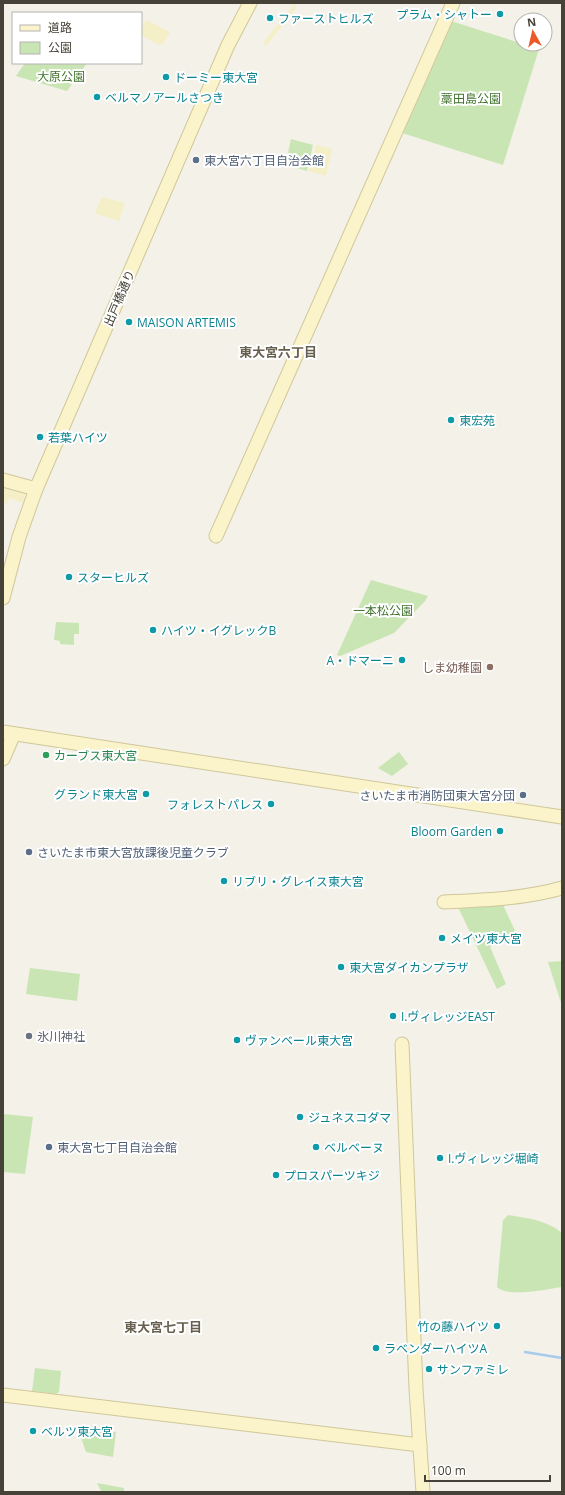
<svg xmlns="http://www.w3.org/2000/svg" width="565" height="1495" viewBox="0 0 565 1495" font-family="'Open Sans','Noto Sans JP',sans-serif">
<style>
.green{fill:#cae5b4}
.sand{fill:#f5efc7}
.lines{fill:none;stroke-linecap:round;stroke-linejoin:round}
.stream{stroke:#a8caec;stroke-width:2.5}
.secondary-casing{stroke:#d0c79a;stroke-width:15}
.secondary{stroke:#fbf4ca;stroke-width:13}
.culture-dot{fill:#0f9aa8;stroke:#fff;stroke-width:1.5}
.service-dot{fill:#5c6f8a;stroke:#fff;stroke-width:1.5}
.education-dot{fill:#8d6e63;stroke:#fff;stroke-width:1.5}
.leisure-dot{fill:#2e9e5b;stroke:#fff;stroke-width:1.5}
.worship-dot{fill:#6b7280;stroke:#fff;stroke-width:1.5}
.labels{text-anchor:middle;dominant-baseline:central;stroke-width:4;stroke-linejoin:round;paint-order:stroke}
.culture-label{font-size:12px;fill:#0d838f;stroke:#fff;text-anchor:start}
.park-label{font-size:12px;fill:#42742e;stroke:#fff}
.service-label{font-size:12px;fill:#4e5e75;stroke:#fff;text-anchor:start}
.street-label{font-size:12px;fill:#464237;stroke:#fff}
.education-label{font-size:12px;fill:#785e54;stroke:#fff;text-anchor:end}
.leisure-label{font-size:12px;fill:#27864d;stroke:#fff;text-anchor:start}
.worship-label{font-size:12px;fill:#5b616d;stroke:#fff;text-anchor:start}
.neighbourhood-label{font-size:13px;font-weight:bold;fill:#68604f;stroke:#fff}
</style>
<rect width="100%" height="100%" fill="#f3f1e8"/>
<g class="green">
<polygon points="451,21 539,49 503,165 399,132"/>
<polygon points="25,63 87,63 67,91 16,76"/>
<polygon points="291,139 313,145 307,171 297,168 300,156 288,153"/>
<polygon points="371,580 428,596 425,601 394,633 340,656 337,655"/>
<polygon points="56,622 79,623 79,634 74,634 74,645 60,644 60,641 54,640"/>
<polygon points="399,752 408,764 392,776 378,768"/>
<polygon points="503,905 518,937 490,947 506,984 497,989 458,907"/>
<polygon points="562,961 562,1006 548,962"/>
<polygon points="30,968 80,974 77,1001 26,994"/>
<polygon points="3,1114 33,1117 25,1174 3,1172"/>
<path d="M508,1215C526,1218 547,1220 562,1233V1287C548,1289 507,1298 497,1287L503,1220Z"/>
<polygon points="35,1368 61,1371 59,1392 56,1394 32,1391"/>
<polygon points="77,1426 116,1432 113,1457 86,1452"/>
<polygon points="97,1483 124,1488 124,1492 101,1491"/>
</g>
<g class="sand">
<polygon points="295,3 297,3 295,6 296,8 266,46 263,43"/>
<polygon points="146,20 170,32 163,44 159,45 141,35 141,30"/>
<polygon points="316,145 332,149 326,176 309,171"/>
<polygon points="102,197 125,203 119,221 95,213"/>
<polygon points="4,485 23,491 25,495 23,503 9,498 7,504 3,502"/>
</g>
<g class="lines">
<polyline class="stream" points="525,1352 562,1358"/>
<g class="secondary-casing">
<g id="secondary">
<polyline points="3,480 36,489"/>
<polyline points="216,536 453,3"/>
<polyline points="3,598 19,537 36,489 228,45 250,3"/>
<polyline points="3,732 562,817"/>
<polyline points="3,759 14,734"/>
<path d="M444,902C484,900 523,899 562,888"/>
<polyline points="402,1044 416,1389 423,1492"/>
<polyline points="3,1395 420,1445"/>
</g>
</g>
<use href="#secondary" class="secondary"/>
</g>
<g class="culture-dot">
<circle cx="500" cy="14" r="4"/>
<circle cx="270" cy="18" r="4"/>
<circle cx="166" cy="77" r="4"/>
<circle cx="97" cy="97" r="4"/>
<circle cx="129" cy="322" r="4"/>
<circle cx="451" cy="420" r="4"/>
<circle cx="40" cy="437" r="4"/>
<circle cx="69" cy="577" r="4"/>
<circle cx="153" cy="630" r="4"/>
<circle cx="402" cy="660" r="4"/>
<circle cx="146" cy="794" r="4"/>
<circle cx="271" cy="804" r="4"/>
<circle cx="500" cy="831" r="4"/>
<circle cx="224" cy="881" r="4"/>
<circle cx="442" cy="938" r="4"/>
<circle cx="341" cy="967" r="4"/>
<circle cx="393" cy="1016" r="4"/>
<circle cx="237" cy="1040" r="4"/>
<circle cx="300" cy="1117" r="4"/>
<circle cx="316" cy="1147" r="4"/>
<circle cx="440" cy="1158" r="4"/>
<circle cx="276" cy="1175" r="4"/>
<circle cx="497" cy="1326" r="4"/>
<circle cx="376" cy="1348" r="4"/>
<circle cx="429" cy="1369" r="4"/>
<circle cx="33" cy="1431" r="4"/>
</g>
<g class="service-dot">
<circle cx="196" cy="160" r="4"/>
<circle cx="523" cy="795" r="4"/>
<circle cx="29" cy="852" r="4"/>
<circle cx="49" cy="1147" r="4"/>
</g>
<circle class="education-dot" cx="490" cy="667" r="4"/>
<circle class="leisure-dot" cx="46" cy="755" r="4"/>
<circle class="worship-dot" cx="29" cy="1036" r="4"/>
<g class="labels">
<g class="culture-label">
<text x="492" y="14" text-anchor="end">プラム・シャトー</text>
<text x="278" y="18">ファーストヒルズ</text>
<text x="174" y="77">ドーミー東大宮</text>
<text x="105" y="97">ベルマノアールさつき</text>
<text x="137" y="322">MAISON ARTEMIS</text>
<text x="459" y="420">東宏苑</text>
<text x="48" y="437">若葉ハイツ</text>
<text x="77" y="577">スターヒルズ</text>
<text x="161" y="630">ハイツ・イグレックB</text>
<text x="394" y="660" text-anchor="end">A・ドマーニ</text>
<text x="138" y="794" text-anchor="end">グランド東大宮</text>
<text x="263" y="804" text-anchor="end">フォレストパレス</text>
<text x="492" y="831" text-anchor="end">Bloom Garden</text>
<text x="232" y="881">リブリ・グレイス東大宮</text>
<text x="450" y="938">メイツ東大宮</text>
<text x="349" y="967">東大宮ダイカンプラザ</text>
<text x="401" y="1016">I.ヴィレッジEAST</text>
<text x="245" y="1040">ヴァンベール東大宮</text>
<text x="308" y="1117">ジュネスコダマ</text>
<text x="324" y="1147">ベルベーヌ</text>
<text x="448" y="1158">I.ヴィレッジ堀崎</text>
<text x="284" y="1175">プロスパーツキジ</text>
<text x="489" y="1326" text-anchor="end">竹の藤ハイツ</text>
<text x="384" y="1348">ラベンダーハイツA</text>
<text x="437" y="1369">サンファミレ</text>
<text x="41" y="1431">ベルツ東大宮</text>
</g>
<g class="park-label">
<text x="61" y="76">大原公園</text>
<text x="471" y="98">藁田島公園</text>
<text x="383" y="610">一本松公園</text>
</g>
<g class="service-label">
<text x="204" y="160">東大宮六丁目自治会館</text>
<text x="515" y="795" text-anchor="end">さいたま市消防団東大宮分団</text>
<text x="37" y="852">さいたま市東大宮放課後児童クラブ</text>
<text x="57" y="1147">東大宮七丁目自治会館</text>
</g>
<g class="street-label">
<text transform="translate(119 298) rotate(-67)">出戸橋通り</text>
</g>
<g class="education-label">
<text x="482" y="667">しま幼稚園</text>
</g>
<g class="leisure-label">
<text x="54" y="755">カーブス東大宮</text>
</g>
<g class="worship-label">
<text x="37" y="1036">氷川神社</text>
</g>
<g class="neighbourhood-label">
<text x="278" y="352">東大宮六丁目</text>
<text x="163" y="1327">東大宮七丁目</text>
</g>
</g>
<rect width="565" height="1495" fill="none" stroke="#464237" stroke-width="8"/>
<rect x="12" y="12" width="130" height="52" fill="#ffffff" stroke="#b5b3af"/>
<rect x="20" y="25" width="20" height="6" fill="#fbf4ca" stroke="#b5b3af"/>
<text x="48" y="32" font-size="12" fill="#464237">道路</text>
<rect x="20" y="42" width="20" height="12" fill="#cae5b4" stroke="#b5b3af"/>
<text x="48" y="52" font-size="12" fill="#464237">公園</text>
<g transform="translate(533 32) rotate(352)"><circle r="19" fill="#ffffff" stroke="#b5b3af"/>
<path d="M0-3L7 15L0 10L-7 15Z" fill="#ec5826"/>
<text y="-6" font-size="11" font-weight="bold" text-anchor="middle" fill="#464237">N</text>
</g>
<path d="M425 1475v6h125v-6" fill="none" stroke="#464237" stroke-width="2"/>
<text x="431" y="1475" font-size="12" fill="#464237" stroke="#ffffff" stroke-width="3" paint-order="stroke">100 m</text>
</svg>
